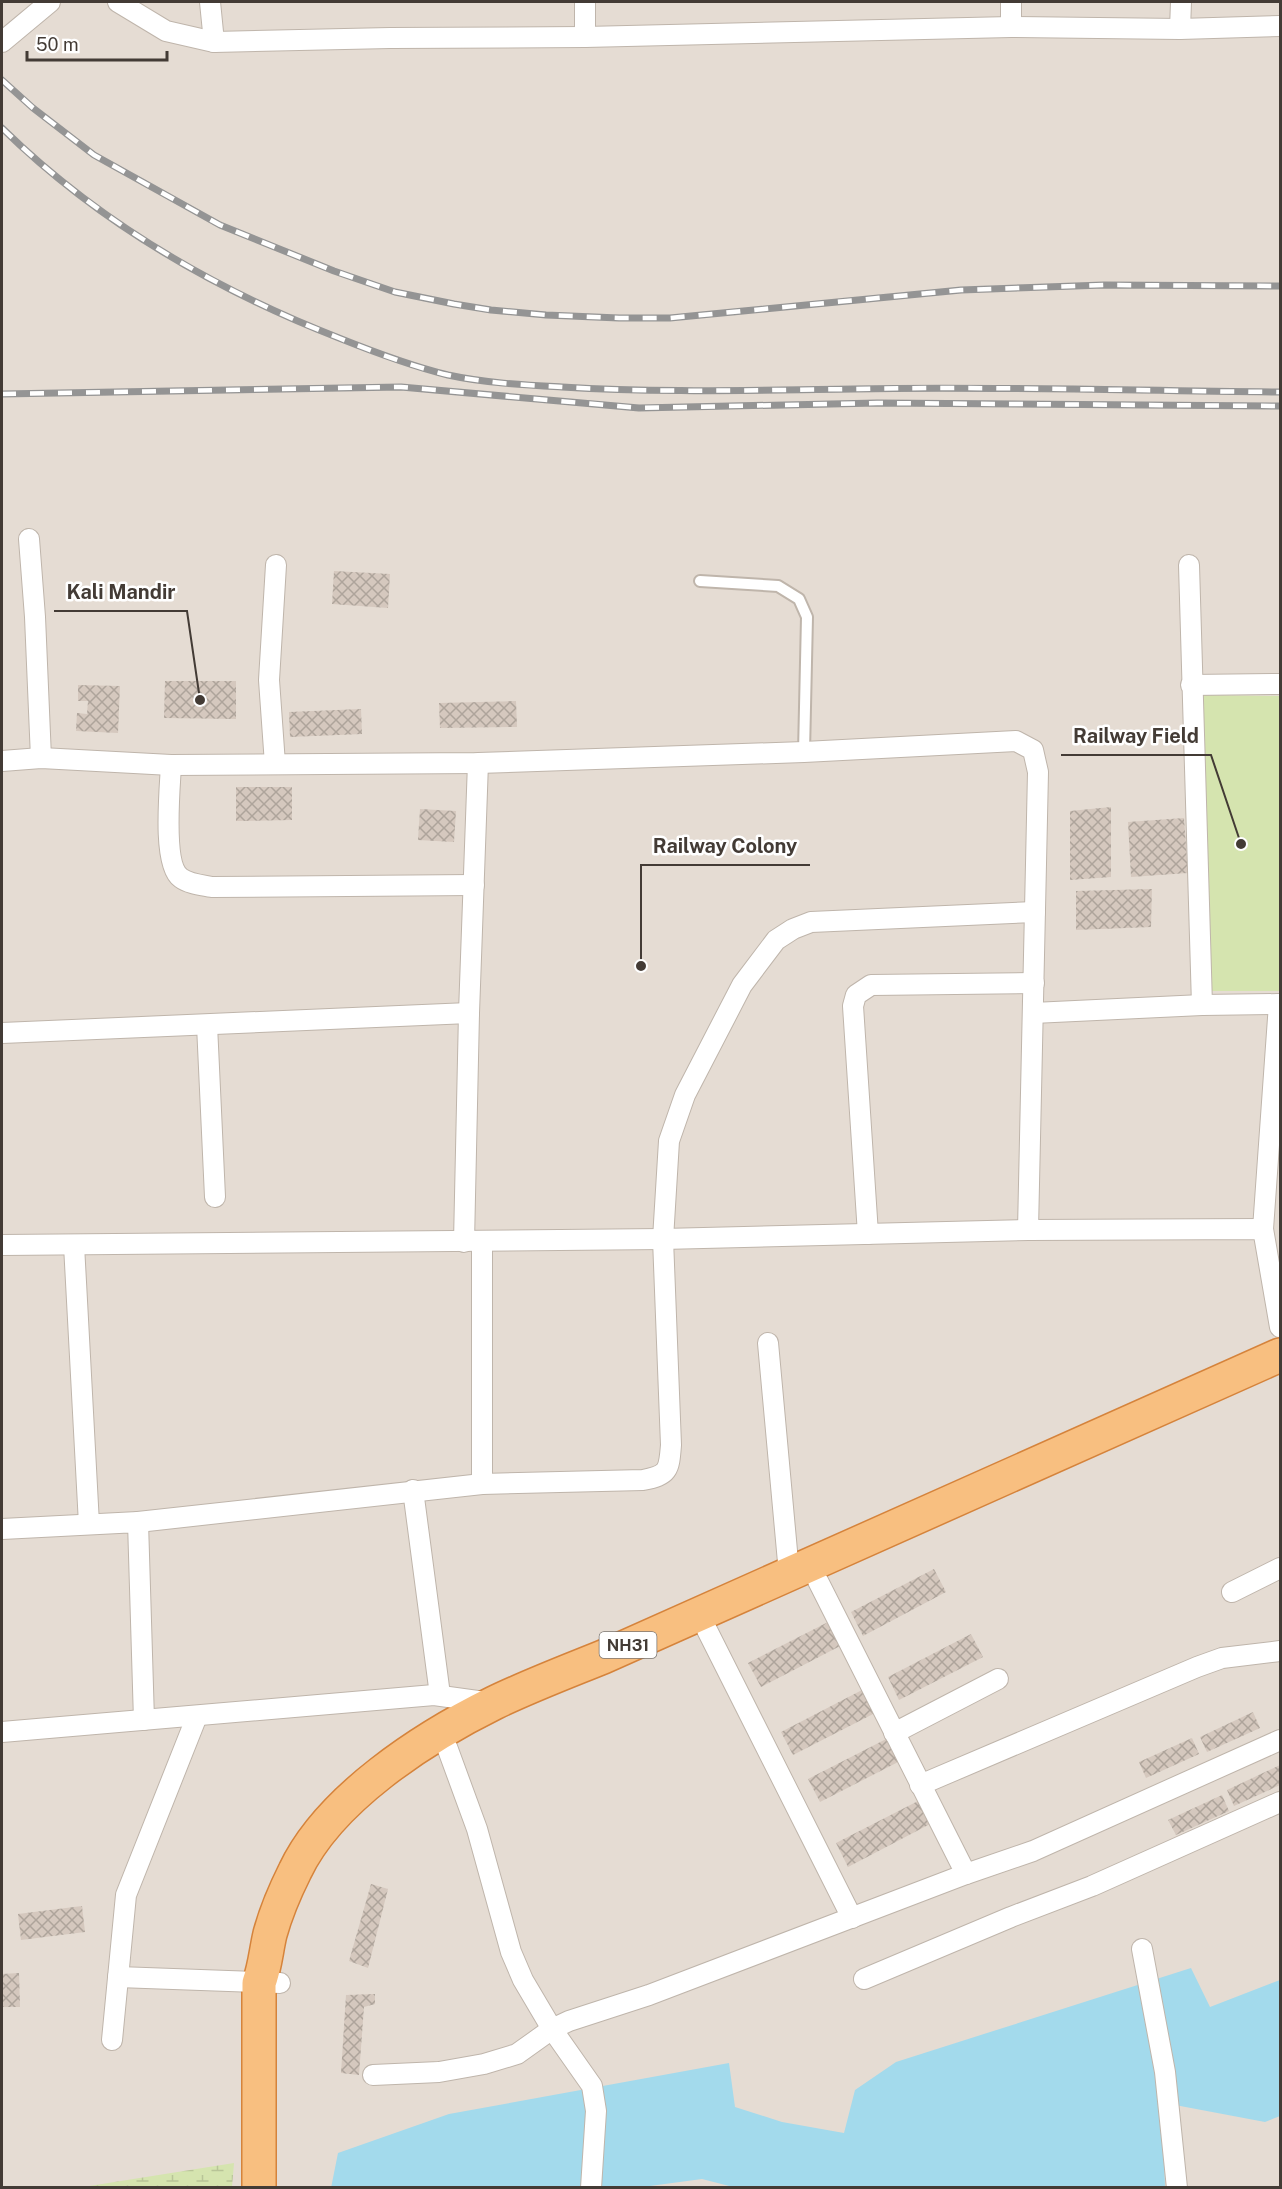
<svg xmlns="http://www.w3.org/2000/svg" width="1282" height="2189" viewBox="0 0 1282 2189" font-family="'Public Sans',sans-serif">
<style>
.residential{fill:#e5dcd3}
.wetland{fill:url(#wetland-marsh)}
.green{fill:#d5e4af}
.water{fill:#a3daec}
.building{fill:url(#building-cross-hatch)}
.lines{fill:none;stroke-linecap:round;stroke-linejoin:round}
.service-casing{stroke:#bfb5ab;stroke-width:14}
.minor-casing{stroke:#bfb5ab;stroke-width:22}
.trunk-casing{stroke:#d5833b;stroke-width:36}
.service{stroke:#fff;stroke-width:10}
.minor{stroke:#fff;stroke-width:20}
.trunk{stroke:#f8bf80;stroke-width:33}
.rail-casing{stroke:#949494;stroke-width:7}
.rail{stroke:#fff;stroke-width:4.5;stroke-dasharray:14;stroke-linecap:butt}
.labels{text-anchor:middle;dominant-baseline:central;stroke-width:5;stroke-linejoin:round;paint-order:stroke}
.shield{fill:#fff;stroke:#7b7672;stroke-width:1.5}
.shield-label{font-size:16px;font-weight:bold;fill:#433b35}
.leader{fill:none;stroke:#433b35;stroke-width:2}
.callout-dot{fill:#433b35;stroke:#fff;stroke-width:2}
.callout-label{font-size:20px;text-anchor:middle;font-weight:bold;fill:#433b35;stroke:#fff;stroke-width:5;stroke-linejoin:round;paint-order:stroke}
</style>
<defs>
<pattern id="wetland-marsh" width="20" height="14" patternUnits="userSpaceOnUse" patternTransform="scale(1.5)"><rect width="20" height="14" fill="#d5e4af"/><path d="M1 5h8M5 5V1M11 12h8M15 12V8" fill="none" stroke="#b8c497"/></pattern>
<pattern id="building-cross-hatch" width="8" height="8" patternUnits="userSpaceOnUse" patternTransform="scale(1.5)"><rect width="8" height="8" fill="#d5c8be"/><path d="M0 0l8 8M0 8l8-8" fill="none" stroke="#aea49b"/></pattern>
</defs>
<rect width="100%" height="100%" fill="#f1ece5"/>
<polygon class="residential" points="2,2 1280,2 1280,2187 2,2188"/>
<polygon class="wetland" points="234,2163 232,2187 83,2187"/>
<polygon class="green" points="1204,695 1280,696 1280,991 1200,991"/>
<polygon class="water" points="1191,1968 1210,2007 1280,1980 1280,2116 1265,2122 1175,2105 1164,2158 1165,2187 737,2188 702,2179 635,2188 331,2188 338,2153 449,2114 729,2063 735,2107 782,2122 844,2133 855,2090 896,2062"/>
<g class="building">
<polygon points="334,571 390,574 388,608 332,604"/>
<polygon points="165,681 236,681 236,719 164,718"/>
<polygon points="78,685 120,686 118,733 76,731 77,713 87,714 88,701 78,701"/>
<polygon points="516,701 517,727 440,728 439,703"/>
<polygon points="361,709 362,734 290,737 289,712"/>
<polygon points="236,787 292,787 292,820 236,821"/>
<polygon points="1111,807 1111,877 1070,880 1070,811"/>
<polygon points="420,809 456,811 454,842 418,840"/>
<polygon points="1184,818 1188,873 1131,877 1128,822"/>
<polygon points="1152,889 1151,927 1076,930 1076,891"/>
<polygon points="934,1569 946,1592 863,1636 851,1612"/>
<polygon points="832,1620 844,1644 761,1687 748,1663"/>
<polygon points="971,1634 983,1657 899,1700 888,1677"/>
<polygon points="864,1689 877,1712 793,1755 781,1732"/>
<polygon points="1253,1712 1260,1728 1207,1752 1200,1737"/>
<polygon points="892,1736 904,1759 820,1802 808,1779"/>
<polygon points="1192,1738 1199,1754 1146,1778 1139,1762"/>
<polygon points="1280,1765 1280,1785 1234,1806 1227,1790"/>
<polygon points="1222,1795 1229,1811 1176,1835 1168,1820"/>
<polygon points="920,1800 932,1823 848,1867 836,1843"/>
<polygon points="371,1884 388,1889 368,1968 349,1961"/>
<polygon points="82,1906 85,1932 21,1940 18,1914"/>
<polygon points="19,1973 20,2007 2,2007 2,1974"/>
<polygon points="375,1994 375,2004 364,2007 359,2075 341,2073 346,1995"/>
</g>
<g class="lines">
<g class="service-casing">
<polyline id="service" points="700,581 778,586 799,599 807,617 804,752"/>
</g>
<g class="minor-casing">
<g id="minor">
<polyline points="118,2 166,31 214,42 390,38 585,37 1011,27 1180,29 1280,26"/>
<polyline points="210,2 214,42"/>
<polyline points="1011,2 1011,27"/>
<polyline points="1180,29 1181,2"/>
<polyline points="585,37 585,2"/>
<polyline points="2,42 50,2"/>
<polyline points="29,539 35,617 41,758"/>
<polyline points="1189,565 1202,1005"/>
<polyline points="1191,685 1280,684"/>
<polyline points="2,761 41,758 171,765 478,763 804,752 1016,741 1033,750 1038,772 1028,1230 1263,1229 1280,1327"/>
<polyline points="275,764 269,680 276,565"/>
<path d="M171,765C170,787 162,865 181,878C189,884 202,885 212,887L474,885"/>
<polyline points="1033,1013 1202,1005 1280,1004"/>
<polyline points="207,1025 215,1197"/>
<polyline points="2,1033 469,1013"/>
<polyline points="1263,1229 1279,1004"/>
<polyline points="868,1234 853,1006 856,995 871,985 1034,983"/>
<polyline points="464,1242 469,1013 478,763"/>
<polyline points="2,1245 663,1239 1028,1230"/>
<polyline points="74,1245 89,1524"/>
<polyline points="768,1343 789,1573"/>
<polyline points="482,1484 482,1242"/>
<polyline points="413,1490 440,1695"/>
<path d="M138,1522L482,1484L643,1480C669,1475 669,1470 671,1445L663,1239L669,1141L685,1095L742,985L776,940L793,929L811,922L1035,912"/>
<polyline points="2,1529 138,1522 144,1720"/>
<polyline points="818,1581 966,1874"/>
<polyline points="1232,1592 1280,1568"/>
<polyline points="707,1630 852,1918"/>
<polyline points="2,1732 434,1695 492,1703"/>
<polyline points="894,1733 998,1679"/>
<polyline points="447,1747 477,1829 511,1952 523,1980 552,2029 592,2086 596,2111 591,2188"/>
<polyline points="920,1785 1197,1667 1222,1658 1280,1651"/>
<polyline points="1142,1949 1165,2072 1177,2188"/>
<polyline points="118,1977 280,1983"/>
<polyline points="864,1979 1011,1917 1092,1886 1280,1802"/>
<polyline points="112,2040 126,1895 197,1716"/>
<polyline points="373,2075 439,2072 484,2064 517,2054 552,2029 569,2021 649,1995 966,1874 1033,1851 1280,1740"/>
</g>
</g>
<g class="trunk-casing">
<path id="trunk" d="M259,2188V1983C265,1967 266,1951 270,1934C276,1912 285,1891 295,1871C329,1799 423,1738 494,1703C529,1686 566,1672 603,1657L1280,1355"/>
</g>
<use href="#service" class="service"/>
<use href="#minor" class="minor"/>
<use href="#trunk" class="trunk"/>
<g class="rail-casing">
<g id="rail">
<polyline points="2,80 33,108 94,155 220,225 334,271 395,292 454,304 491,310 546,315 619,318 670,318 961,290 1104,285 1280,286"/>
<path d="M2,128C97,221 216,290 339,338C374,352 411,366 448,375C485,383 525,385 562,387C659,393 756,390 854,389C996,386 1138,391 1280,392"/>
<polyline points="2,394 401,387 639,408 877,403 1280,406"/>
</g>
</g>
<use href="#rail" class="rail"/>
</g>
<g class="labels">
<rect class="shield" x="599.5" y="1632" width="57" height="26" rx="4.5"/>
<g class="shield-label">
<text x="628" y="1645">NH31</text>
</g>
</g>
<path class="leader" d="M200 700L187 611H54M1241 844L1211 755H1061M641 966L641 865H810"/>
<g class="callout-dot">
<circle cx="200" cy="700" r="6"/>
<circle cx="1241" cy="844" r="6"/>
<circle cx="641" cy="966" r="6"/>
</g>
<g class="callout-label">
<text x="121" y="599">Kali Mandir</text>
<text x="1136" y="743">Railway Field</text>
<text x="725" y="853">Railway Colony</text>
</g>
<rect width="1282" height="2189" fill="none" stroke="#433b35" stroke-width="6"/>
<path d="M27 51v9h140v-9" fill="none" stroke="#433b35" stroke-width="3"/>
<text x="36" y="51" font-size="18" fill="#433b35" stroke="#ffffff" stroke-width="4.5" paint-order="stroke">50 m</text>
</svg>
